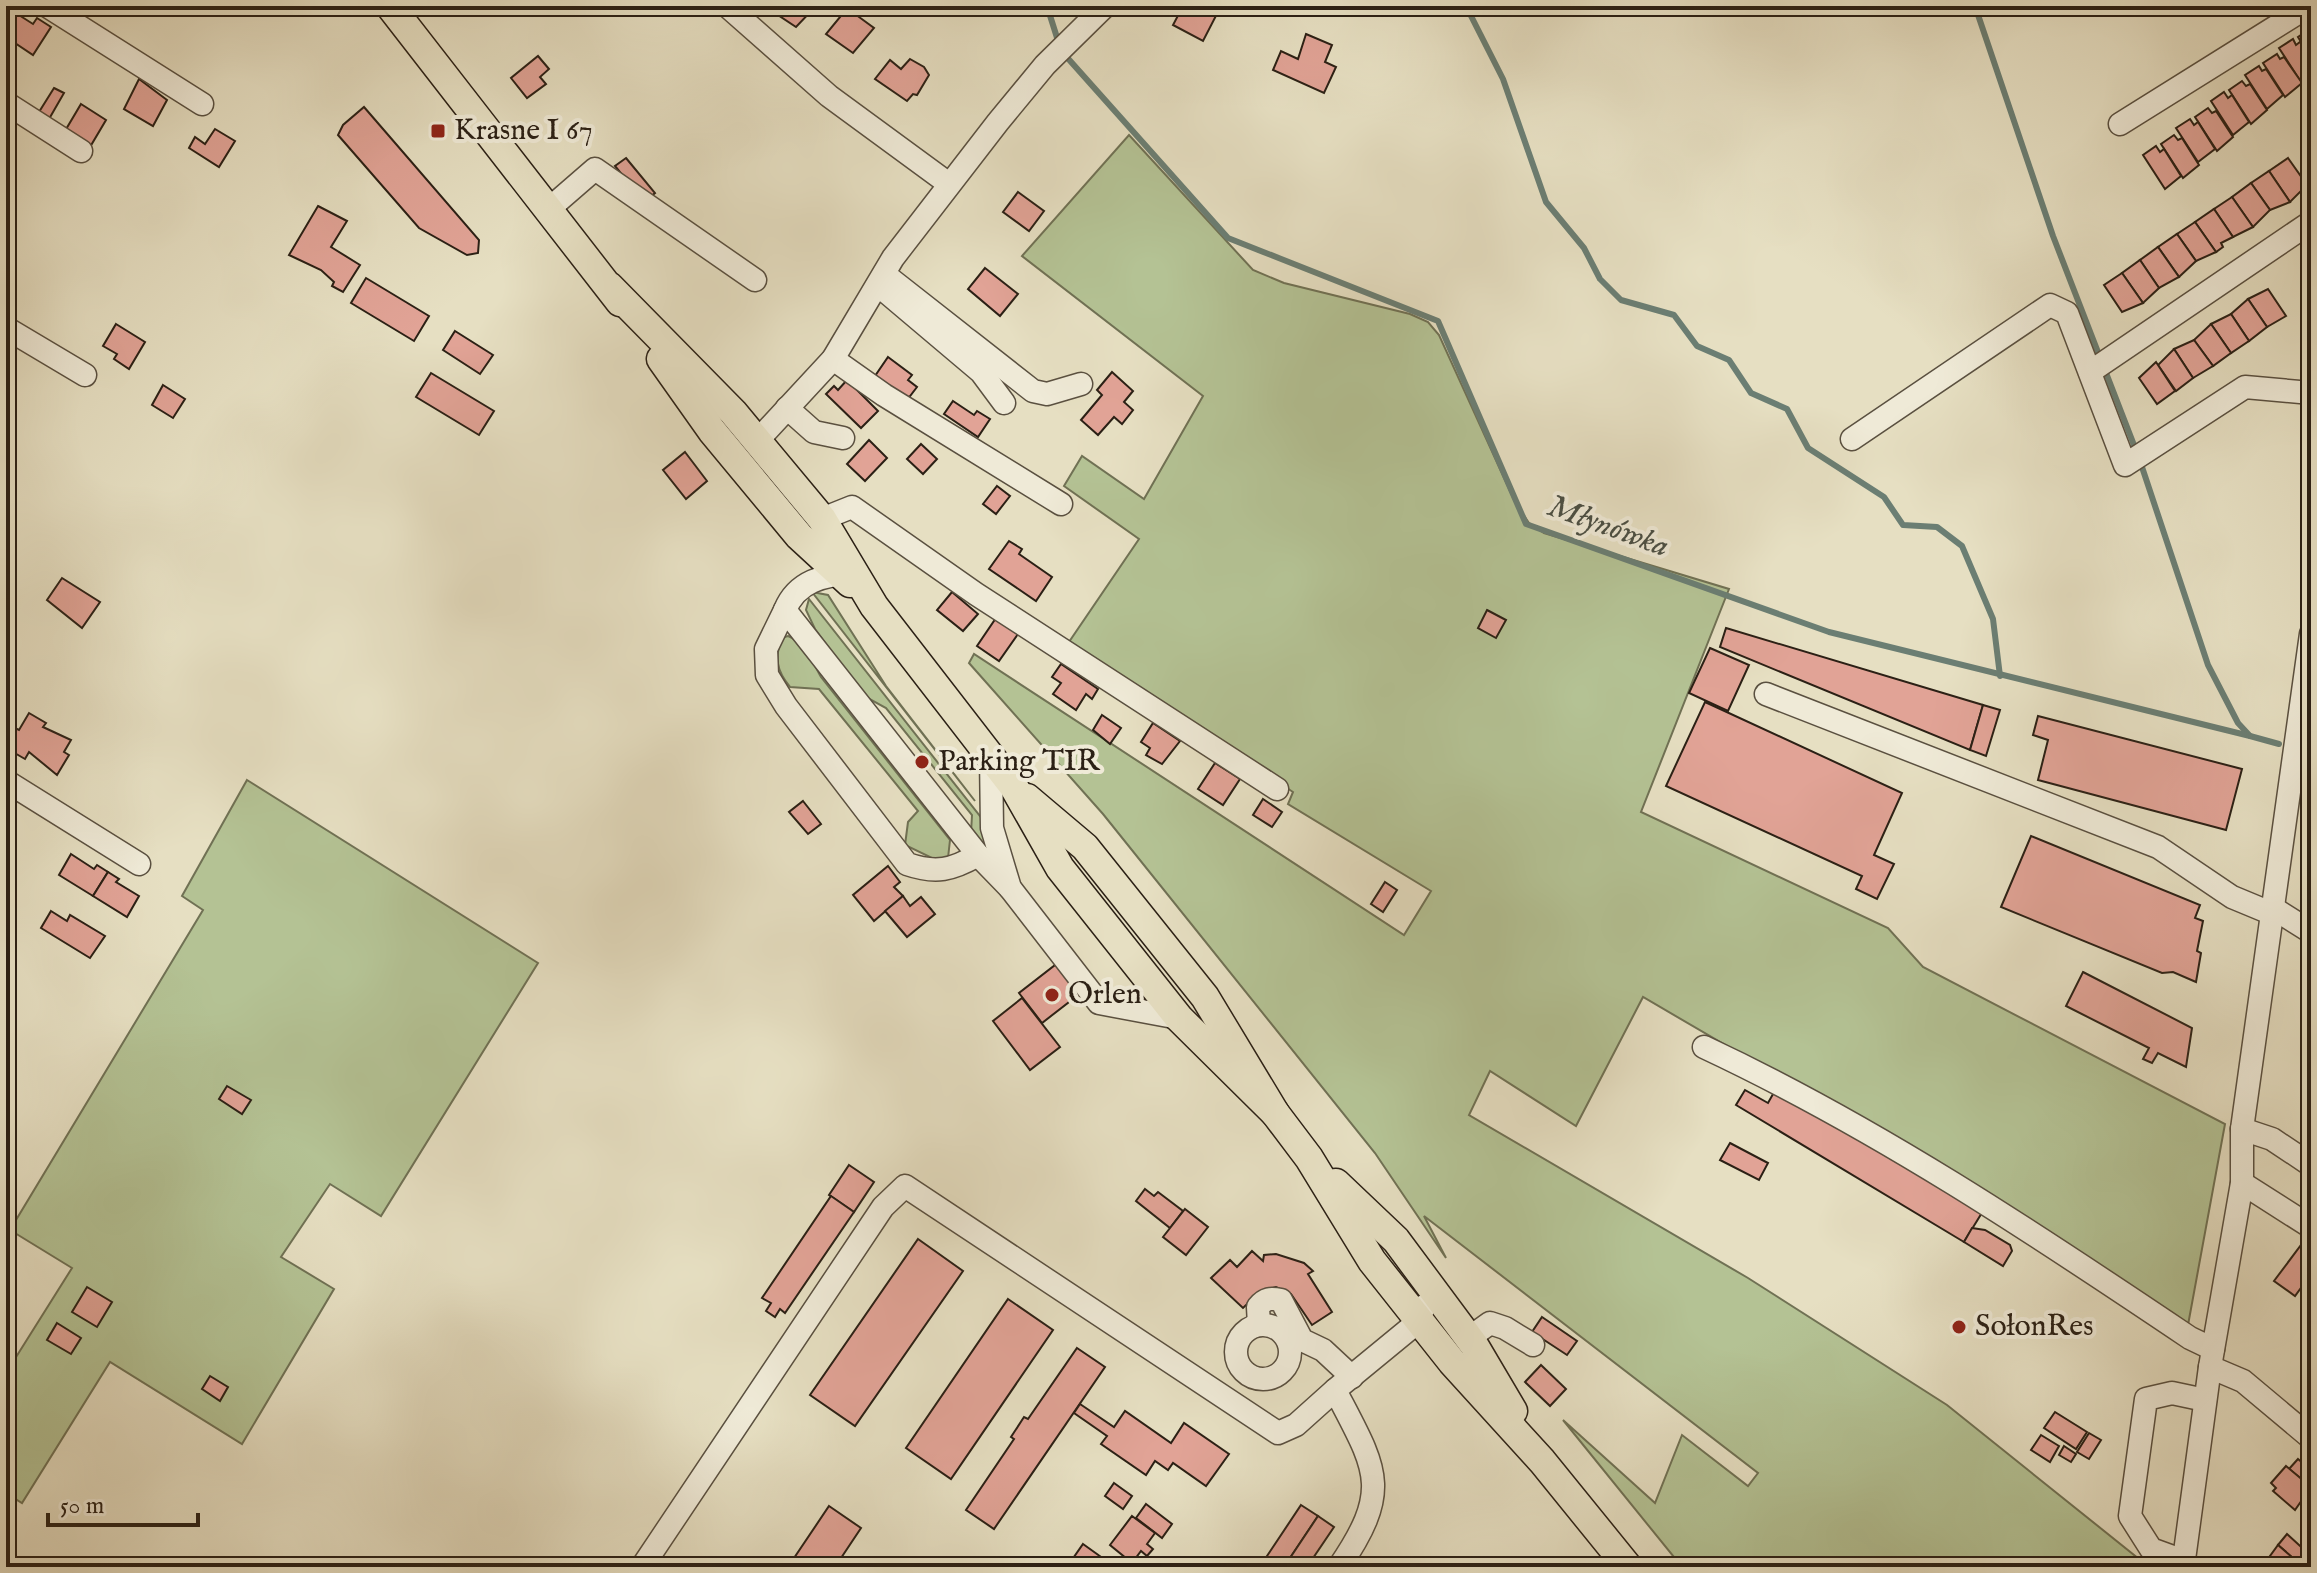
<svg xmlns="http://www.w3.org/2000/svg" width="2317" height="1573" viewBox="0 0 2317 1573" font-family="'IM FELL English',serif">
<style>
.green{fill:#b4c294;stroke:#707154;stroke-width:2}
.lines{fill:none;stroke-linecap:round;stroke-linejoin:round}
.stream{stroke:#6b7e73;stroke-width:6}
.building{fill:#e1a396;stroke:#2b2015;stroke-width:2}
.minor-casing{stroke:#5a5040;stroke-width:25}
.major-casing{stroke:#2b2015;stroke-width:31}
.minor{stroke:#efead7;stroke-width:22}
.major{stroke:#e6dfc2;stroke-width:28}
.poi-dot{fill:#8f2418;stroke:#efead7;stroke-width:3}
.labels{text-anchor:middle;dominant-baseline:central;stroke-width:8;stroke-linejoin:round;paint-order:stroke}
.poi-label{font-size:30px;fill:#2b2015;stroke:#efead7;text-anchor:start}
.water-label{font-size:32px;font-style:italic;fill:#4b4f44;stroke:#efead7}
</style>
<rect width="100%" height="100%" fill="#e6dfc2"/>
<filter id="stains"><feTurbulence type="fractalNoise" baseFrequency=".0025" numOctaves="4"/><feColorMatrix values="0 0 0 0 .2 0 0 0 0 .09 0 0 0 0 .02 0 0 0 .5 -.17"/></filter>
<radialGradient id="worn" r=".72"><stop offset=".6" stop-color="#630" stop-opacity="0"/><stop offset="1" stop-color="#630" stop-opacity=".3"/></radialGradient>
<g class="green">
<polygon points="1129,135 1253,270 1284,283 1410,314 1428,322 1439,335 1515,502 1529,523 1544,533 1729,589 1641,812 1888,928 1923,967 2225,1124 2188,1325 1981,1194 1643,997 1576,1126 1490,1071 1469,1115 1748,1278 1947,1405 2149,1567 1682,1567 1563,1420 1655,1503 1682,1435 1748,1486 1758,1473 1424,1216 1446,1258 1375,1153 1103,814 969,663 974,654 1404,935 1431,891 1288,804 1293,792 1069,642 1139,539 1064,486 1082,456 1144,499 1203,396 1022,256"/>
<polygon points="812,592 828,595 886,686 975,801"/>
<polygon points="809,599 983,820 986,841 983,845 971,833 972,815 886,708 864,696 815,629 806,610"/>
<path d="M788,636C806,643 812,661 821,677L950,840L948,858L936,860L905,845L908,822L918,811L819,689L790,687C776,670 775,659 781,638Z"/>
<polygon points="247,780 538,963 381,1216 330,1184 281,1257 334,1289 242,1444 110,1362 22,1503 6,1493 6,1373 72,1268 10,1230 203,910 182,896"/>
</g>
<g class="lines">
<g class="stream">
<polyline points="1047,6 1059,44"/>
<polyline points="1466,6 1503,79 1546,202 1584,248 1600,279 1621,300 1674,315 1697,346 1729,360 1751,393 1787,409 1808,448 1884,497 1903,525 1937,527 1962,546 1993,619 2000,676"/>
<polyline points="1975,6 2053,236 2139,458 2208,665 2238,723 2250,736 2279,744"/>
<polyline points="1064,54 1228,238 1438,321 1526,524 1829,632 2250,736"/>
<polyline points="2309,750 2311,750"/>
</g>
</g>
<g class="building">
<polygon points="775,6 816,6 796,27 775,13 779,9"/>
<polygon points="849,6 863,13 859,17 874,28 853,53 826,34"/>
<polygon points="1183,6 1221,6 1203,41 1173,25"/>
<polygon points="11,10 33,24 37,18 51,27 33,55 6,37 6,14"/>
<polygon points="2311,28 2311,58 2298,37"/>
<polygon points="1306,34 1332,45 1325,62 1336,67 1324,93 1273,70 1281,51 1298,59"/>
<polygon points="2293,39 2296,45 2300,42 2311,59 2311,76 2301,82 2279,48"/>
<polygon points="2277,54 2280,59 2284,57 2302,83 2285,97 2263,63"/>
<polygon points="538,56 549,69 540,77 546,84 527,98 511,78"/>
<polygon points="910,59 924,67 929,75 917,95 913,94 907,101 875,79 890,60 901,69"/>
<polygon points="2259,66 2262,71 2266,69 2283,95 2267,109 2245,75"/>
<polygon points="139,79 167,100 153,126 124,109"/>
<polygon points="2242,81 2246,86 2250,84 2267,110 2251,124 2229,90"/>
<polygon points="54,88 64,93 49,119 39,112"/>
<polygon points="2224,92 2228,98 2232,95 2249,122 2233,135 2211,101"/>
<polygon points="81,104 106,120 90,147 65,131"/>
<polygon points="364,107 479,240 478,253 467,255 419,228 338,135 343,125"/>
<polygon points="2208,108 2212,113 2216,111 2233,137 2217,151 2195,117"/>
<polygon points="2190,119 2194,125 2198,122 2215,149 2198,162 2176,128"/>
<polygon points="215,129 235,141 219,167 189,148 195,137 205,144"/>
<polygon points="2174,135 2178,140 2182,138 2199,165 2183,178 2161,144"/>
<polygon points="2156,146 2160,152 2164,149 2181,176 2165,189 2143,155"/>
<polygon points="626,158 655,193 644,202 615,166"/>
<polygon points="2288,158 2307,185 2290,202 2269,171"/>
<polygon points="2269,171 2290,202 2270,210 2251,183"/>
<polygon points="2251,183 2270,210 2253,227 2232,197"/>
<polygon points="1018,192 1044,211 1029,231 1003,212"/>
<polygon points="2232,197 2253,227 2233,237 2214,209"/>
<polygon points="318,206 347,221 331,247 360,265 343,292 332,286 334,282 321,270 289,255"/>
<polygon points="2214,209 2233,237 2221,243 2223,247 2216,252 2195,222"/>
<polygon points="2195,222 2216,252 2196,261 2177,234"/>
<polygon points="2177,234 2196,261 2179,277 2158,247"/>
<polygon points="2158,247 2179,277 2159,288 2140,260"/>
<polygon points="2140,260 2159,288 2143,303 2122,273"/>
<polygon points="985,268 1018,294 1000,316 968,289"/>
<polygon points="2122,273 2143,303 2122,312 2104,285"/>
<polygon points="366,278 429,316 414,341 351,303"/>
<polygon points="2268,289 2286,316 2267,327 2248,299"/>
<polygon points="2248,299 2267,327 2249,341 2231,314"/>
<polygon points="2231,314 2249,341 2231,353 2211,324"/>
<polygon points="116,324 145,342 129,369 114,359 117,354 103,346"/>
<polygon points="2211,324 2231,353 2213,366 2194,340"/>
<polygon points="455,331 493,355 480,374 443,350"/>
<polygon points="2194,340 2213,366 2193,378 2174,349"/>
<polygon points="2174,349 2193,378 2176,391 2158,365"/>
<polygon points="888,357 912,375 908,380 917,387 907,400 875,376"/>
<polygon points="2156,362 2175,391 2157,404 2139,378"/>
<polygon points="1112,372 1133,391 1124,402 1133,410 1122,424 1114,417 1098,435 1081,420 1102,395 1097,390"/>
<polygon points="431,373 494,411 479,435 416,397"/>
<polygon points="847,380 878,411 861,428 826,394 834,386 838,390"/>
<polygon points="163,385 185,399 173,418 152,405"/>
<polygon points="953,401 974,415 977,411 990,419 978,437 944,414"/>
<polygon points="869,440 887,458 865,481 847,464"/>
<polygon points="921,444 937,459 923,474 907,459"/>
<polygon points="685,452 707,481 686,499 663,470"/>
<polygon points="997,486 1010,496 996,514 983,504"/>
<polygon points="1009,541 1022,549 1019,554 1052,577 1036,601 989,569"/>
<polygon points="62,578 100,602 82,628 47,600"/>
<polygon points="952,592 978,614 963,631 937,610"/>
<polygon points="1487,610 1506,620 1496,638 1478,628"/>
<polygon points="996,618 1018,634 999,661 977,646"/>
<polygon points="1726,628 1983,705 1970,750 1720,647"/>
<polygon points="1710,648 1749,665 1728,711 1689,693"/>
<polygon points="1061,664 1098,689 1092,699 1086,694 1076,710 1053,694 1061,683 1052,677"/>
<polygon points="1705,702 1902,793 1874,855 1894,864 1877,899 1856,889 1862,876 1666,786"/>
<polygon points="1983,705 2000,710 1986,756 1970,750"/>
<polygon points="29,713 46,723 43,727 71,740 64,752 69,755 57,775 29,752 25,759 6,748 6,733 11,726 19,730"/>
<polygon points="1102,715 1121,728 1110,744 1093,730"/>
<polygon points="2038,716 2242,769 2226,830 2038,780 2048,740 2033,735"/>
<polygon points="1153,723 1180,741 1162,764 1146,755 1150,748 1141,742"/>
<polygon points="1215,763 1240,779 1223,805 1198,789"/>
<polygon points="1263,799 1282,812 1272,827 1253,815"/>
<polygon points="803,801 821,824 808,834 789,812"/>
<polygon points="2031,836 2200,905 2195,918 2203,921 2197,951 2201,953 2196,982 2173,972 2162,973 2001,907"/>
<polygon points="71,854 94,869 97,865 108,872 93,896 59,875"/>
<polygon points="888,866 900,882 894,887 903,896 874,921 853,895"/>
<polygon points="108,872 119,879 116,882 139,896 127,917 93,896"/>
<polygon points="1385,882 1397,890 1383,912 1371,904"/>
<polygon points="903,896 910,906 921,897 935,914 907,937 885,911"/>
<polygon points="51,911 67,921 70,915 105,936 90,958 41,928"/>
<polygon points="1068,955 1091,985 1042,1023 1019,993"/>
<polygon points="2083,972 2192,1028 2186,1067 2158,1053 2152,1063 2143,1059 2149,1048 2066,1006"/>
<polygon points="1022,998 1060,1047 1030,1070 993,1021"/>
<polygon points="227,1086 251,1100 242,1114 219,1099"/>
<polygon points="1777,1087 1983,1211 1964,1242 1736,1105 1745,1090 1768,1103"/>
<polygon points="1730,1143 1768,1163 1759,1180 1720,1160"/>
<polygon points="849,1165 874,1182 854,1212 829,1195"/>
<polygon points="1145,1189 1154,1196 1158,1192 1183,1211 1170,1228 1136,1201"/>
<polygon points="831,1196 854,1212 785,1313 780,1309 775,1317 766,1311 771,1303 762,1298"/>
<polygon points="1185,1209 1208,1227 1186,1255 1163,1237"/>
<polygon points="1972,1228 1985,1230 2010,1245 2012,1251 2003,1266 1964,1242"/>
<polygon points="918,1239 963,1271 855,1426 810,1395"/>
<polygon points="2301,1245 2311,1253 2311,1274 2295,1296 2274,1281"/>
<polygon points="1252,1251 1263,1261 1264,1255 1276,1254 1304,1263 1313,1271 1308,1274 1332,1312 1312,1325 1291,1294 1276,1287 1261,1291 1243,1308 1211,1278 1230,1260 1237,1267"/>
<polygon points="87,1287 112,1302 97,1327 72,1312"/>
<polygon points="1008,1299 1053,1330 951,1479 906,1448"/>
<polygon points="1542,1317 1577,1341 1567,1355 1532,1332"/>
<polygon points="57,1323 81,1338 71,1354 47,1340"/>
<polygon points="1077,1348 1105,1367 994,1529 966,1510 1014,1439 1011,1437 1024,1417 1028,1419"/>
<polygon points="1541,1365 1566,1389 1550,1406 1525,1382"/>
<polygon points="210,1376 228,1387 220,1401 202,1389"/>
<polygon points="1080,1404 1114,1427 1125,1411 1171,1443 1184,1423 1229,1454 1206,1486 1173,1463 1168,1470 1155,1461 1146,1475 1101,1444 1107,1436 1074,1413"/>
<polygon points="2055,1412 2087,1432 2076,1449 2044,1428"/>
<polygon points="2089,1433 2101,1440 2089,1459 2077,1452"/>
<polygon points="2041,1435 2059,1446 2050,1462 2031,1450"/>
<polygon points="2064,1446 2076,1454 2071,1462 2059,1455"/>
<polygon points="2298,1459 2311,1470 2311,1487 2289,1469"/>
<polygon points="2286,1466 2311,1487 2295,1510 2273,1491 2276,1488 2271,1483"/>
<polygon points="1114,1483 1132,1496 1123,1509 1105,1496"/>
<polygon points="1146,1504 1172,1524 1162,1538 1136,1518"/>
<polygon points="1301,1505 1318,1516 1284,1567 1264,1567 1261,1565"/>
<polygon points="829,1506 861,1528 835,1567 788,1567"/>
<polygon points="1132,1516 1155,1533 1147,1544 1153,1549 1147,1556 1141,1551 1132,1563 1110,1545"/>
<polygon points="1318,1516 1334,1527 1307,1567 1284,1567"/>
<polygon points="2287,1534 2310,1555 2301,1565 2278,1545"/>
<polygon points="1083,1544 1115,1567 1067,1567"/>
<polygon points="2278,1545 2301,1565 2300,1567 2262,1567"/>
</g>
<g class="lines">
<g class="minor-casing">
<g id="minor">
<polyline points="47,6 202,104"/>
<polyline points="727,6 829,96 949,184"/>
<polyline points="6,103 81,151"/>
<polyline points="2120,124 2309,6"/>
<polyline points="550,208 595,169 755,280"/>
<polyline points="884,274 1033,391 1047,394 1081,384"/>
<polyline points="878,285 981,372 1004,403"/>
<polyline points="6,328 85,375"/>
<polyline points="833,359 884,395 1061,504"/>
<polyline points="2090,372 2311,222"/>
<polyline points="787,408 814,432 843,438"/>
<polyline points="1852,439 2050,305 2067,313 2125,465 2245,387 2311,393"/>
<polyline points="758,440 833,359 893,258 998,122 1045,65 1105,6"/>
<polyline points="822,519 852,507 976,594 1277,789"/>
<path d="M854,573C823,575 797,581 785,610L978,855L1010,888"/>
<path d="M785,610L766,649L767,675L786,706L907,864C936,874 952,870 978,855"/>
<polyline points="1766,694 2158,847 2232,897 2273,914"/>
<polyline points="991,756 992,828 1010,888 1099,1003 1179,1018"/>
<polyline points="6,781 139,864"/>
<polyline points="2273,908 2311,932"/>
<path d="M1704,1047C1875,1127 2034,1233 2190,1338L2213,1349"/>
<polyline points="2242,1129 2272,1139 2311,1165"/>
<polyline points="2242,1183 2311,1227"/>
<circle cx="1263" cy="1352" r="27"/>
<path d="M1259,1325L1258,1307C1265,1298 1271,1298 1281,1300L1302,1340L1323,1350L1352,1377"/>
<polyline points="1469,1338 1490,1323 1505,1328 1533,1345"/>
<polyline points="2210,1367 2243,1381 2311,1438"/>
<polyline points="2184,1561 2151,1549 2130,1516 2146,1399 2172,1393 2205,1400"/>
<polyline points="642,1567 883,1207 905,1186 1278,1433 1296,1425 1335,1390"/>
<path d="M1339,1567C1393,1488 1376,1469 1335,1390L1419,1321L1424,1306"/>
<polyline points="2183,1567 2210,1367 2242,1183 2242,1129 2311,634"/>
</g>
</g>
<g class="major-casing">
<g id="major">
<polyline points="390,6 620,302"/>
<polyline points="610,287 733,412 822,519 874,606 1014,787 1060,868 1179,1018 1275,1113"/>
<polyline points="661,359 712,431 799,536 850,583"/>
<polyline points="1027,798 1085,847 1205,997 1275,1113 1309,1158 1372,1261 1452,1362 1542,1461 1628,1567"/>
<polyline points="1336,1183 1396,1240 1474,1345 1513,1411"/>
</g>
</g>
<use href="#minor" class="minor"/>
<use href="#major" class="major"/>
</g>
<g class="poi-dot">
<rect x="430" y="123" width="16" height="16" rx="4"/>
<circle cx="922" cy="762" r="8"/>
<circle cx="1052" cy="995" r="8"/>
<circle cx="1959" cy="1327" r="8"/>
</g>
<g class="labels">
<g class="poi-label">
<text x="454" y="131">Krasne I 67</text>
<text x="938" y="762">Parking TIR</text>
<text x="1068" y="995">Orlen</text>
<text x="1975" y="1327">SołonRes</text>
</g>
<g class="water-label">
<text transform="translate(1608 527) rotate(20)">Młynówka</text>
</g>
</g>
<rect width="2317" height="1573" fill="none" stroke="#e6dfc2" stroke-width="32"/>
<rect x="8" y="8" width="2301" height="1557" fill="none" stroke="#2b2015" stroke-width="4"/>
<rect x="16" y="16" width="2285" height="1541" fill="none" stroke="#2b2015" stroke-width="2"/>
<path d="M48 1513v12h150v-12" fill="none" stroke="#2b2015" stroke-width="4"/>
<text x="60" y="1513" font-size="24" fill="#2b2015" stroke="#efead7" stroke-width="6" paint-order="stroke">50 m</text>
<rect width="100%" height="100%" filter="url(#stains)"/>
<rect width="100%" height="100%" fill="url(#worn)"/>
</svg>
